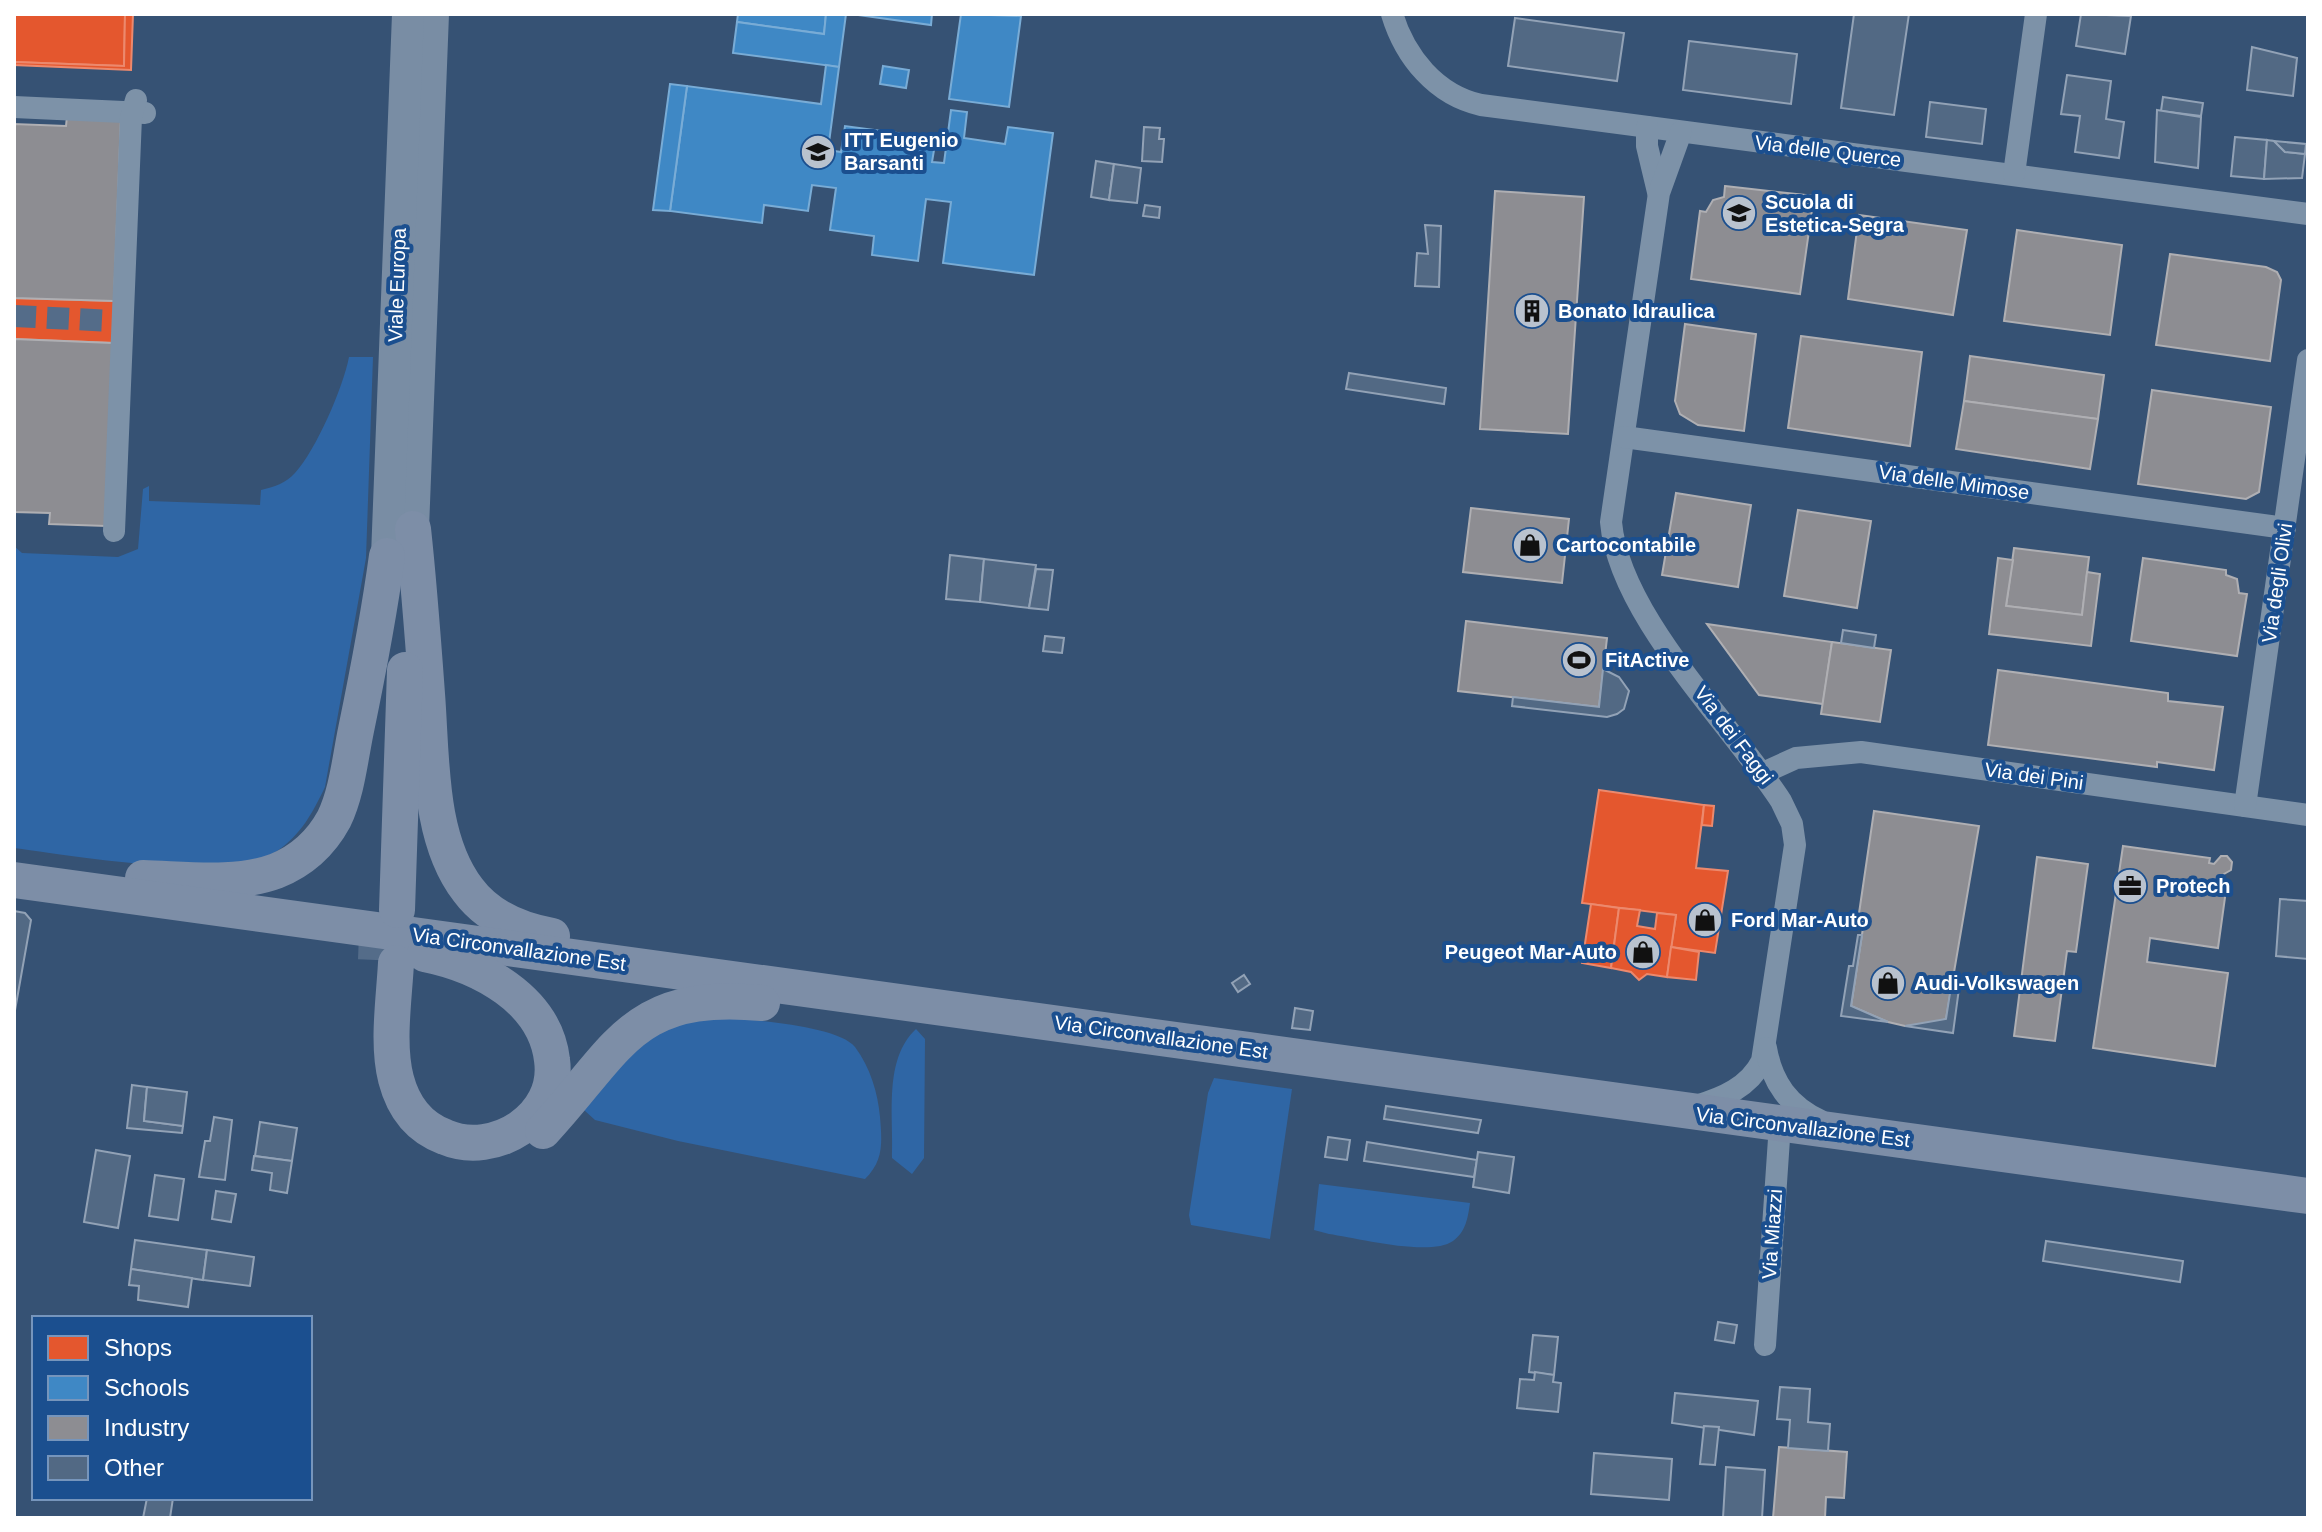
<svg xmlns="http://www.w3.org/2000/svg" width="2322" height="1532" viewBox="0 0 2322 1532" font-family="Arial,sans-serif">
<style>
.green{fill:#2f66a5}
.shops{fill:#e4572e;stroke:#ec896d;stroke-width:2}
.schools{fill:#3f88c5;stroke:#79acd6;stroke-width:2}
.industry{fill:#8d8d92;stroke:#afafb3;stroke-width:2}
.building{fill:#526984;stroke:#92a2b6;stroke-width:2}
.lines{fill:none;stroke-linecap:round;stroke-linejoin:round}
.street-tunnel{stroke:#546c89;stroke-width:22;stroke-dasharray:22 11;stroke-linecap:butt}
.primary-tunnel{stroke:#546c89;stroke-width:36;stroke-dasharray:36 18;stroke-linecap:butt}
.street{stroke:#7d92a8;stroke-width:22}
.secondary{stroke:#798da4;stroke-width:32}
.primary{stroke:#7d8ea7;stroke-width:36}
.labels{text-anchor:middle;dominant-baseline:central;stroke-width:8;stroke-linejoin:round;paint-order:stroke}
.poi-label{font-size:20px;font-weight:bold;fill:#fff;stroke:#1b4f8f;text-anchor:start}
.street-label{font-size:20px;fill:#fff;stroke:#1b4f8f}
</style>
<rect width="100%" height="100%" fill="#365274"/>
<g class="green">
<path d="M349,357H373L366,558L325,787C313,812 301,835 277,851C227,883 74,856 14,848V546L22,553L118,557L138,549L143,489L149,486V501L260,505L261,490C274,487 286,483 295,473C316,450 343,388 349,357Z"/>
<path d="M699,1015C732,1019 836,1023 855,1047C870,1067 878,1093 880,1117C882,1142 884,1160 865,1179L678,1141L595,1120L584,1110L621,1050Z"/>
<path d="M916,1029L925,1039L924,1158L912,1174L892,1158C894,1116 883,1060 916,1029Z"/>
<polygon points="1214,1078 1292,1089 1270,1239 1191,1225 1189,1215 1208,1093"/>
<path d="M1319,1184L1470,1203C1468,1217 1466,1232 1453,1241C1430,1257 1357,1238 1329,1234L1314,1230Z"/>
</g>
<g class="shops">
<polygon points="14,14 125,14 124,66 14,62"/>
<polygon points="125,14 133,14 131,70 14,65 14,62 124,66"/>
<polygon points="14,298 114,301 113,343 14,339"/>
<polygon points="1599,790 1704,805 1696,868 1728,871 1715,953 1671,947 1676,915 1582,903"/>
<polygon points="1704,805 1714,806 1712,826 1702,825"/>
<polygon points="1591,904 1619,908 1611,968 1582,963"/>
<polygon points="1619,908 1640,910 1637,926 1655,929 1657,913 1676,915 1667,977 1647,974 1639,980 1631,972 1611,968"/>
<polygon points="1671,947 1699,952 1696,980 1667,977"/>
</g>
<g class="schools">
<polygon points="738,14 826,14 824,34 737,22"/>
<polygon points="826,14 846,14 839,67 733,53 737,22 824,34"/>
<polygon points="851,14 932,14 931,25"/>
<polygon points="961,14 1021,16 1009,107 949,99"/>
<polygon points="826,65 839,67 828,150 841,152 845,126 936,138 932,162 944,163 951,110 967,112 964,138 1005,144 1008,127 1053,133 1034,275 943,263 951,202 926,199 918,261 872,255 874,236 830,230 836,188 812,185 808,211 764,205 762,223 670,211 687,86 821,104"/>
<polygon points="883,66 909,70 906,88 880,84"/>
<polygon points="670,84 687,86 670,211 653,210"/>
</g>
<g class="industry">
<polygon points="67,116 121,118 114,301 14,298 14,124 66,126"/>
<polygon points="1725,186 1814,196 1800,294 1691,279 1700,211 1706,212 1713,200 1724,197"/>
<polygon points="1495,191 1584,197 1568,434 1480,429"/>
<polygon points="1859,215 1967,230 1953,315 1848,299"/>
<polygon points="2017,230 2122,245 2110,335 2004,321"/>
<polygon points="2170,254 2266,267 2277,272 2281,280 2270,361 2156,345"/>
<polygon points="1685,324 1756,334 1744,431 1698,425 1680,414 1675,401"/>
<polygon points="1801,336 1922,352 1910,446 1788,428"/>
<polygon points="14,339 113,343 106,526 49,524 50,513 14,512"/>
<polygon points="1970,356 2104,375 2098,419 1964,401"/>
<polygon points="2152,390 2271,407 2259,492 2246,499 2138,484"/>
<polygon points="1964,401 2098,419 2090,469 1956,449"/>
<polygon points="1676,493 1751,505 1738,587 1662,575"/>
<polygon points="1471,508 1569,519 1562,583 1463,572"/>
<polygon points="1798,510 1871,521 1857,608 1784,596"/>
<polygon points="2014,548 2089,557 2082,615 2006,606"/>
<polygon points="1998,558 2013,560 2006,606 2082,615 2087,572 2100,574 2091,646 1989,634"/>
<polygon points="2143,558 2226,570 2226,575 2237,579 2239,593 2247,594 2237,656 2131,641"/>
<polygon points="1466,621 1607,638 1599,707 1458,691"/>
<polygon points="1707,624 1832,642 1823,704 1759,695"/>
<polygon points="1832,642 1891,650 1880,722 1821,714"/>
<polygon points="1998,670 2168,693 2168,701 2223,707 2214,770 2157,762 2157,767 1988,745"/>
<polygon points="1874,811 1979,826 1946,1019 1932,1024 1905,1026 1888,1022 1851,1006 1863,928 1857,927"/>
<polygon points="2123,846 2210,858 2209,863 2214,864 2221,856 2227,856 2232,862 2231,870 2224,874 2223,883 2227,883 2218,948 2150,938 2147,962 2228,973 2215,1066 2093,1048"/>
<polygon points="2037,857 2088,864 2076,952 2067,951 2055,1041 2014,1036"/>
<polygon points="1779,1447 1847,1452 1844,1498 1826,1497 1825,1518 1773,1518"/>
</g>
<g class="building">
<polygon points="1854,14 1909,14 1894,115 1841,108"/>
<polygon points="2081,14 2131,16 2125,54 2076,46"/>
<polygon points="1515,18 1624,33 1617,81 1508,66"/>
<polygon points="1689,41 1797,54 1791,104 1683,90"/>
<polygon points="2252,47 2297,58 2293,96 2247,90"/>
<polygon points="2067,75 2111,81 2106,119 2124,122 2119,158 2075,152 2080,116 2061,114"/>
<polygon points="2163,97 2203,103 2201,116 2161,111"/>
<polygon points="1930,102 1986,109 1982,144 1926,137"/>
<polygon points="2157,110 2201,117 2198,168 2155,162"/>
<polygon points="1144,127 1160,128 1159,139 1164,139 1162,162 1142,161"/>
<polygon points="2235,137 2267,140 2264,179 2231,176"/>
<polygon points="2267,140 2274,141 2285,152 2305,154 2302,178 2264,179"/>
<polygon points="2274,141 2306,144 2305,154 2285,152"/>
<polygon points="1096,161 1114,164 1109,200 1091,197"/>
<polygon points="1114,164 1141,168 1137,203 1109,200"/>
<polygon points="1145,205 1160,207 1159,218 1143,216"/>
<polygon points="1425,225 1441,226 1439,287 1415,286 1417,253 1428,254"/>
<polygon points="1349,373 1446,388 1444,404 1346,389"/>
<polygon points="950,555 984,559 980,602 946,599"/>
<polygon points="984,559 1036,565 1029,608 980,602"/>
<polygon points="1036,569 1053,570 1048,610 1029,608"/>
<polygon points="1843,630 1876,635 1874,648 1841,643"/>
<polygon points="1045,636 1064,638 1062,653 1043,651"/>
<polygon points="1603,669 1619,677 1629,691 1624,709 1617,714 1607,717 1512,706 1513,697 1599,707"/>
<polygon points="2280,899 2308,901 2308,959 2276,956"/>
<polygon points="14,911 25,913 31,920 14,1016"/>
<polygon points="1858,935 1862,935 1851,1006 1888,1022 1841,1016 1849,966 1853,966"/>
<polygon points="1244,975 1250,984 1238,992 1232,983"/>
<polygon points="1952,980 1960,981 1953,1033 1905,1026 1946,1019"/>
<polygon points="1295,1008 1313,1011 1310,1030 1292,1028"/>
<polygon points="132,1085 147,1087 144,1121 183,1126 182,1133 127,1128"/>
<polygon points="147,1087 187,1092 183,1126 144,1121"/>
<polygon points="1386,1106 1481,1120 1478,1133 1384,1119"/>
<polygon points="214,1117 232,1120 225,1180 199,1177 205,1141 210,1141"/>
<polygon points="260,1122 297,1128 292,1161 255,1156"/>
<polygon points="1328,1137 1350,1140 1347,1160 1325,1157"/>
<polygon points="1367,1142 1477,1160 1474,1177 1364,1161"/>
<polygon points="96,1150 130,1156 118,1228 84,1222"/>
<polygon points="1478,1152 1514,1157 1509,1193 1473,1187"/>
<polygon points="254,1156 292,1161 287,1193 270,1190 272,1173 252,1170"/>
<polygon points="155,1175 184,1179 178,1220 149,1216"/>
<polygon points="216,1191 236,1194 231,1222 212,1219"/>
<polygon points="135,1240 207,1250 203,1280 131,1269"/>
<polygon points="2046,1241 2183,1261 2180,1282 2043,1261"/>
<polygon points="207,1250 254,1257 250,1286 203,1280"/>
<polygon points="131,1269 192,1278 188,1307 138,1300 139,1286 129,1285"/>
<polygon points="1718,1322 1737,1325 1734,1343 1715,1340"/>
<polygon points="1533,1335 1558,1337 1554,1375 1529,1372"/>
<polygon points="1535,1372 1554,1375 1553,1382 1561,1383 1558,1412 1517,1408 1520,1379 1534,1380"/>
<polygon points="1780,1387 1810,1389 1808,1422 1830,1424 1828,1451 1788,1448 1790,1420 1777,1419"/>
<polygon points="1675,1393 1758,1401 1754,1435 1672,1423"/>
<polygon points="1704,1426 1719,1427 1715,1465 1700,1464"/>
<polygon points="1594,1453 1672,1459 1669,1500 1591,1494"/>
<polygon points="1726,1467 1765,1470 1762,1518 1723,1518"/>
<polygon points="147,1498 173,1498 170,1518 143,1518"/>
</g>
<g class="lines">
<polyline class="street-tunnel" points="14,316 113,321"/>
<polyline class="primary-tunnel" points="376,960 378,907"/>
<g class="street">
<path d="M1392,14C1405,57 1436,95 1481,105L2308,214"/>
<polyline points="14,107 145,113"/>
<polyline points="1647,127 1647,146 1658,192"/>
<path d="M1681,132L1659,193L1611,522C1619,615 1729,721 1781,801L1792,824L1795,845L1762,1061C1749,1087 1723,1098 1696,1106"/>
<polyline points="2014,174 2036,14"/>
<polyline points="1624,437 2285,528"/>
<polyline points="114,531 131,117 136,100"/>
<polyline points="1763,773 1796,758 1861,752 2308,815"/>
<polyline points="2245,806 2308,360"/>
<path d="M1766,1048C1772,1083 1789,1106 1821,1121"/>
<polyline points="1765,1345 1780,1124"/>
</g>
<g class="secondary">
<polyline points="413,529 433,14"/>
<polyline points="387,556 408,14"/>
</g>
<g class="primary">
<path d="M413,529C419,584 423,639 427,694C432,757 428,838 468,890C488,917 519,930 552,936"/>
<path d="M143,878C185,879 236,886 276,871C301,861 321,843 334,819C347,792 350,759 356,730C368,672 379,615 387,556"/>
<polyline points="14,880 2308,1196"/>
<polyline points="397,910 405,670"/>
<path d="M396,963C394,1000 387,1044 396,1079C403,1106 418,1127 445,1137C494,1158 560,1118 552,1060C545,999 480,965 425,954"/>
<path d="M543,1131C620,1048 631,991 762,1003"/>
</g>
</g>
<defs>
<g id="school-disc" transform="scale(1.8)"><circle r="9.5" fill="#b9c2ce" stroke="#1b4f8f"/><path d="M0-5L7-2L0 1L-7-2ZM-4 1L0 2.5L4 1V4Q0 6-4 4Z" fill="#111"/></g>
<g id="building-disc" transform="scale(1.8)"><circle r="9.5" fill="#b9c2ce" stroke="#1b4f8f"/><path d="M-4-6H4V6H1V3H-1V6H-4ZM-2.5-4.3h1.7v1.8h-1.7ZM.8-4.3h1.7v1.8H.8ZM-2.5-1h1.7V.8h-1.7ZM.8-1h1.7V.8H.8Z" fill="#111"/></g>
<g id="shop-disc" transform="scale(1.8)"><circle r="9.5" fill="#b9c2ce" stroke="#1b4f8f"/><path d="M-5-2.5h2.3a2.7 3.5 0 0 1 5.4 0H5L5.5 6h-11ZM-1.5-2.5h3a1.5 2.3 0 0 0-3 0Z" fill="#111"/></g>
<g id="stadium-disc" transform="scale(1.8)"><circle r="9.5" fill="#b9c2ce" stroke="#1b4f8f"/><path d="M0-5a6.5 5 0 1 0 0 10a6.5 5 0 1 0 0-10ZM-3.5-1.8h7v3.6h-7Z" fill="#111"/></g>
<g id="office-disc" transform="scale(1.8)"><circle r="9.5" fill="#b9c2ce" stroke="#1b4f8f"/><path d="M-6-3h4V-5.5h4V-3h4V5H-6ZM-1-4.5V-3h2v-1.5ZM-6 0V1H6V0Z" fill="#111"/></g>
</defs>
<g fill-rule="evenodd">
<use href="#school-disc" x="818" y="152"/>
<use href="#school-disc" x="1739" y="213"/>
<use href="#building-disc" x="1532" y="311"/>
<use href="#shop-disc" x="1530" y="545"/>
<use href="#stadium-disc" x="1579" y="660"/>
<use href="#office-disc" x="2130" y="886"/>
<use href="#shop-disc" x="1705" y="920"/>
<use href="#shop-disc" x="1643" y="952"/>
<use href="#shop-disc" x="1888" y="983"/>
</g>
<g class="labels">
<g class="poi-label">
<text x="844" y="140">ITT Eugenio<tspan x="844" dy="23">Barsanti</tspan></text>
<text x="1765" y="202">Scuola di<tspan x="1765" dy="23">Estetica-Segra</tspan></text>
<text x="1558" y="311">Bonato Idraulica</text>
<text x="1556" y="545">Cartocontabile</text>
<text x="1605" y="660">FitActive</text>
<text x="2156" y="886">Protech</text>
<text x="1731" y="920">Ford Mar-Auto</text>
<text x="1617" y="952" text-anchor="end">Peugeot Mar-Auto</text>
<text x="1914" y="983">Audi-Volkswagen</text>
</g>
<g class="street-label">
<text transform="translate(1828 151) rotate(7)">Via delle Querce</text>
<text transform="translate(397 285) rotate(-88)">Viale Europa</text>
<text transform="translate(1954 482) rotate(8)">Via delle Mimose</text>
<text transform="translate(2277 583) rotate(-82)">Via degli Olivi</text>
<text transform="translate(1734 735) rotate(53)">Via dei Faggi</text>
<text transform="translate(2034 776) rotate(8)">Via dei Pini</text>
<text transform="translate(519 949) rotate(8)">Via Circonvallazione Est</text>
<text transform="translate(1161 1037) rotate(8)">Via Circonvallazione Est</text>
<text transform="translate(1803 1127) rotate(7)">Via Circonvallazione Est</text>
<text transform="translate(1772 1234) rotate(-86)">Via Miazzi</text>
</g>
</g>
<rect width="2322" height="1532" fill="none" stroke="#ffffff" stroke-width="32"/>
<rect x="32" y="1316" width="280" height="184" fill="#1b4f8f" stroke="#7695bc" stroke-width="2"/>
<rect x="48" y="1336" width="40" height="24" fill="#e4572e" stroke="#7695bc" stroke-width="2"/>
<text x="104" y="1356" font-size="24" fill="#ffffff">Shops</text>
<rect x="48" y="1376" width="40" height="24" fill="#3f88c5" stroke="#7695bc" stroke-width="2"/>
<text x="104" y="1396" font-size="24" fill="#ffffff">Schools</text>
<rect x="48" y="1416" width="40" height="24" fill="#8d8d92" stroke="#7695bc" stroke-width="2"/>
<text x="104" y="1436" font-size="24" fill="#ffffff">Industry</text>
<rect x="48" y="1456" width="40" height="24" fill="#526984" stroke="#7695bc" stroke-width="2"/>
<text x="104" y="1476" font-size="24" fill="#ffffff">Other</text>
</svg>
